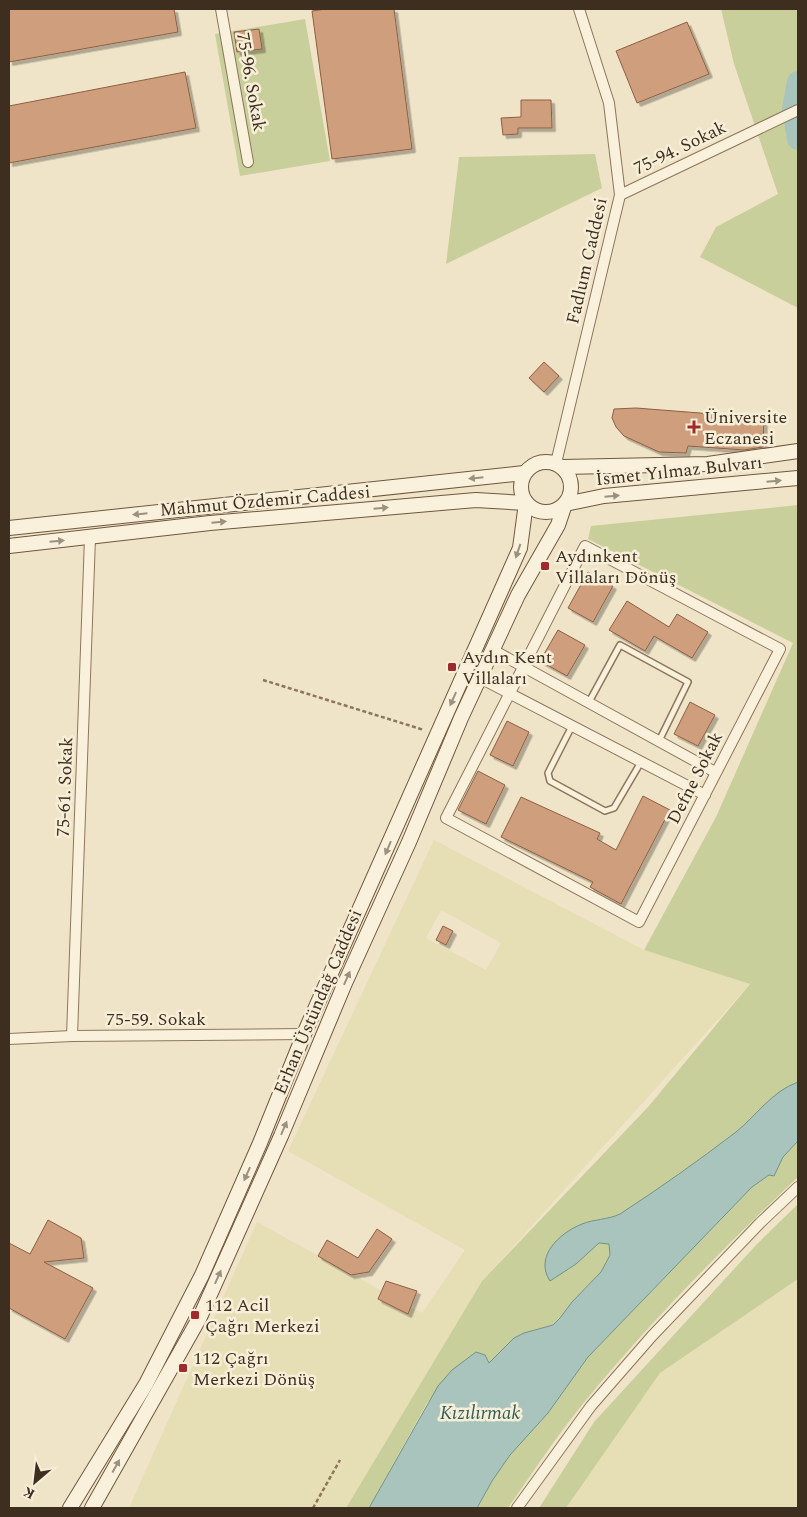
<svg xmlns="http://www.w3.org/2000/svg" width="807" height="1517" viewBox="0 0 807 1517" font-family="Spectral,serif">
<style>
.farmland{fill:#e6deb5;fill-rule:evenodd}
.green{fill:#c9cf9b}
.water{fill:#a9c4bc;stroke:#6f938a}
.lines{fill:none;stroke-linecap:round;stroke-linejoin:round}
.river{stroke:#a9c4bc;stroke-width:22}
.building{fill:#cf9f7d;stroke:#8d5f41;filter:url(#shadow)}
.lane-casing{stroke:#8d765c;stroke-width:8}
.street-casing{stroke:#8d765c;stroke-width:12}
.secondary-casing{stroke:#6f573f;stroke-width:16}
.path{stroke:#8d765c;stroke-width:2.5;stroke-dasharray:4 2.5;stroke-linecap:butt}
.lane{stroke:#faf1dc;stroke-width:5}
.street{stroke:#faf1dc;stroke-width:10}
.secondary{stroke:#faf1dc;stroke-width:14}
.oneway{fill:#9c907e}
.poi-dot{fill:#9e2a2b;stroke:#f7eed8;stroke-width:2}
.labels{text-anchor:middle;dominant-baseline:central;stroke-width:5;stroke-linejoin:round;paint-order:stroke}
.street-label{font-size:18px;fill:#3d2e20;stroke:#f7eed8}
.poi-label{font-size:18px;fill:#3d2e20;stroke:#f7eed8;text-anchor:start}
.water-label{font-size:19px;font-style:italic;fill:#2f5d5a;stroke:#f7eed8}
</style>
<defs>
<filter id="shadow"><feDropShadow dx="3.5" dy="3.5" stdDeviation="0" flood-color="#0004"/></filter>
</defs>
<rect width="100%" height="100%" fill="#f0e4c8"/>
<g class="farmland">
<path d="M434,840L644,950L750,984L482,1281L346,1508H129L257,1222L422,1313L465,1250L288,1151ZM441,910L501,943L486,970L426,938Z"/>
<polygon points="798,1279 798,1508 566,1508 660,1373"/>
</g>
<g class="green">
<polygon points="721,9 798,9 798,308 700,257 716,227 778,194 734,64"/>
<polygon points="305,19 330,161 240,176 215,34"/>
<polygon points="595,154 602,188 446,264 459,157"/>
<path d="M798,505V1082C772,1092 757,1114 736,1132C699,1161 660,1188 620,1214L611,1219L580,1225L554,1244L568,1270L599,1243L609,1244L610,1255L601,1272L553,1325L524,1333L514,1338L489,1364L452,1370L427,1403L369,1508H346L482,1281L648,1107L750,984L644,950L716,817L793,643L588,539L591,526Z"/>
<path d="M798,1141V1177C724,1247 651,1321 586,1400C558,1434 533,1472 508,1508H477L492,1481L510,1455L548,1413L588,1357L752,1187L769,1175L774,1176L783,1157Z"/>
<polygon points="798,1204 798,1279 660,1373 566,1508 539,1508 594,1422 757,1244"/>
</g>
<path class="water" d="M798,1082V1141L783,1157L774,1176L769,1175L752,1187L588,1357L548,1413L510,1455L492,1481L477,1508H369L438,1386L452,1370L476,1352L485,1355L489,1363L514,1338L524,1333L553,1325L560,1318L572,1302L601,1272L610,1255L609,1244L599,1243L576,1264L550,1281C534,1257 559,1233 582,1224C594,1219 607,1220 620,1214C660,1188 698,1161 736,1132C758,1114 771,1092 798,1082Z"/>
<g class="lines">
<polyline class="river" points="798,82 793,109 798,139"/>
</g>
<g class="building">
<polygon points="9,9 174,9 178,32 9,62"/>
<polygon points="326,9 394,9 412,149 332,159 312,11"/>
<polygon points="687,22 709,74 637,103 616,51"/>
<polygon points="259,29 262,49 237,52 234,32"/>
<polygon points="185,72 196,128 9,163 9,106"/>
<polygon points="521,100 551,100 552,128 518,128 518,134 503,135 501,118 521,117"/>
<polygon points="544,362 559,376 544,392 529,378"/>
<polygon points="636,408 764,418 763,447 744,450 688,446 686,453 659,452 624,436 616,427 612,418 614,409"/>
<polygon points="588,572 613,586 593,622 568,608"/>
<polygon points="627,601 669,627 677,614 708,632 692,658 654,636 645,651 609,630"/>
<polygon points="558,630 585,645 567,676 540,661"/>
<polygon points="690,702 715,715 698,746 674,734"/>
<polygon points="507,721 529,732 513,766 490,755"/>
<polygon points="478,771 505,785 486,824 458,810"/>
<polygon points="643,796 670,810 621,904 590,887 593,882 501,837 521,797 600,833 597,839 616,850"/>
<polygon points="443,926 453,931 446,945 436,940"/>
<polygon points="48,1220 81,1238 84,1258 44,1262 93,1288 65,1339 9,1308 9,1243 30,1254"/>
<polygon points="377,1229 392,1239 369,1272 351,1275 318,1256 327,1240 358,1258"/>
<polygon points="386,1281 417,1291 408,1314 378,1299"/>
</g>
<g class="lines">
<g class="lane-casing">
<g id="lane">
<polyline points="589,702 620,645 688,682 659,741"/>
<polyline points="572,726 548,773 550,781 605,811 614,808 641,762"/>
</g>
</g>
<g class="street-casing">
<g id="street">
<polyline points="221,9 248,162"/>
<polyline points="620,195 798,110"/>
<polyline points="556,463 620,195 609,103 579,9"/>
<polygon points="585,546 780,649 639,922 446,818"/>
<polyline points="493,650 715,772"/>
<polyline points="480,678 705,795"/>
<polyline points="72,1036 90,538"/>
<polyline points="9,1039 72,1036 304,1034"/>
<polyline points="517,1508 591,1406 652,1336 760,1223 798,1187"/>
</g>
</g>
<g class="secondary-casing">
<g id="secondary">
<circle cx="546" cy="487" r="25"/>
<polyline points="562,467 708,464 798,451"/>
<polyline points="565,504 604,496 798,478"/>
<polyline points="9,528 524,473"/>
<polyline points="9,546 210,523 476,500 526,503"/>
<polyline points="70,1508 146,1384 202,1275 260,1143 304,1034 520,548 526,503"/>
<polyline points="92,1508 200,1317 281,1136 345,983 409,842 461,718 518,595 558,525 565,504"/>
</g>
</g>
<g class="path">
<polyline points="263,680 424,730"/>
<polyline points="313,1508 340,1460"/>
</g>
<use href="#lane" class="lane"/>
<use href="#street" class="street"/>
<use href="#secondary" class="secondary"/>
</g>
<defs><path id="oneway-solid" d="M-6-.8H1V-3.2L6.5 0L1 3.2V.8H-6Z" transform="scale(1.25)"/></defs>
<g class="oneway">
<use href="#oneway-solid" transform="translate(476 478) rotate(174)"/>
<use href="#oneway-solid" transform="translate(774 481) rotate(-5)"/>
<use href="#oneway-solid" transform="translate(612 496) rotate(-5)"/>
<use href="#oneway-solid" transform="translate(381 508) rotate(-5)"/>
<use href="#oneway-solid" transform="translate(140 514) rotate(174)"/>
<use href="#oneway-solid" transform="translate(219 522) rotate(-5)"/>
<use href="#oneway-solid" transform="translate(57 541) rotate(-5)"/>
<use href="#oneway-solid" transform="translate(518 551) rotate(109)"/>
<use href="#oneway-solid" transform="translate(453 699) rotate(114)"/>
<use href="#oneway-solid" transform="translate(388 848) rotate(113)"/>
<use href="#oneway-solid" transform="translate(347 978) rotate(-66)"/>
<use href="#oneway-solid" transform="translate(284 1128) rotate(-67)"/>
<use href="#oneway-solid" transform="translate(247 1174) rotate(114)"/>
<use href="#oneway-solid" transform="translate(218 1277) rotate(-66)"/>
<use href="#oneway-solid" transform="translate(116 1466) rotate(-61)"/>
</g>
<g class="poi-dot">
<path d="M691.5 419.5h5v5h5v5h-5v5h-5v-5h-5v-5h5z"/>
<rect x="540" y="561" width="10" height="10" rx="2.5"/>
<rect x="447" y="662" width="10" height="10" rx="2.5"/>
<rect x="190" y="1310" width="10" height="10" rx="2.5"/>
<rect x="178" y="1363" width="10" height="10" rx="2.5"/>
</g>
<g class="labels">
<g class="street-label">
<text transform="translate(251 82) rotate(80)">75-96. Sokak</text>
<text transform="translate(680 148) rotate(-26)">75-94. Sokak</text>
<text transform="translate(587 261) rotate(-77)">Fadlum Caddesi</text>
<text transform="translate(679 471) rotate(-6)">İsmet Yılmaz Bulvarı</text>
<text transform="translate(265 501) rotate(-5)">Mahmut Özdemir Caddesi</text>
<text transform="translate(695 778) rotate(-63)">Defne Sokak</text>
<text transform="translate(65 787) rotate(-88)">75-61. Sokak</text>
<text transform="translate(318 1002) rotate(-67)">Erhan Üstündağ Caddesi</text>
<text x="156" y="1019">75-59. Sokak</text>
</g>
<g class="poi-label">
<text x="704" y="417">Üniversite<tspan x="704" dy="21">Eczanesi</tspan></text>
<text x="555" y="556">Aydınkent<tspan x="555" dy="21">Villaları Dönüş</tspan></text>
<text x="462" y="657">Aydın Kent<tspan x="462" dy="21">Villaları</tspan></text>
<text x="205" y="1305">112 Acil<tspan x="205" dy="21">Çağrı Merkezi</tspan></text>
<text x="193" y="1358">112 Çağrı<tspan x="193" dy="21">Merkezi Dönüş</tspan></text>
</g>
<g class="water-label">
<text x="480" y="1413">Kızılırmak</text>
</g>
</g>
<rect width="807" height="1517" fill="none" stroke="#3d2e20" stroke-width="20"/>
<g transform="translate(35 1482) rotate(208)" stroke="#f7eed8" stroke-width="4" paint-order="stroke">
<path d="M0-4L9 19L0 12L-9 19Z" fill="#3d2e20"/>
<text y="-8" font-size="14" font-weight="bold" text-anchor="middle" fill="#3d2e20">K</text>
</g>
</svg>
